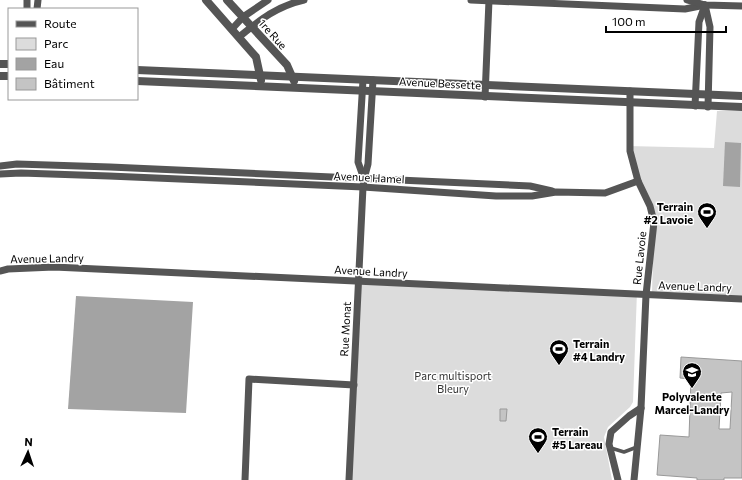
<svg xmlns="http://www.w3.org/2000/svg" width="742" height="480" viewBox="0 0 742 480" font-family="Commissioner,sans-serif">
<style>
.green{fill:#dcdcdc}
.water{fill:#a3a3a3}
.building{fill:#c4c4c4;stroke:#999;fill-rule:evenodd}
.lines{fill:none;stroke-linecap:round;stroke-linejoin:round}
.service{stroke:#555;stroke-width:3.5}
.minor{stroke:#555;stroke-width:7}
.tertiary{stroke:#555;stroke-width:8}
.labels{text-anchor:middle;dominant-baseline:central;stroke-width:3;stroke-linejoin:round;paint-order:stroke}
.street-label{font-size:11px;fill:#000;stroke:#fff}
.poi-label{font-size:11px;font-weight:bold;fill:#000;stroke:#fff;text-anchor:start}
.park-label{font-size:11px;fill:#333;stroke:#fff}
</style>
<rect width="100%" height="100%" fill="#fff"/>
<g class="green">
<polygon points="717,111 742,111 742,297 652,292 654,225 627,146 714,148"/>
<polygon points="359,280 637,291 633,402 630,407 608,427 604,437 612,480 351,480"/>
</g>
<g class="water">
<polygon points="725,142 741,143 740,187 723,186"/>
<polygon points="76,296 193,302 186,413 68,409"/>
</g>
<g class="building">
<path d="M681,357L742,361V478H724V480H697V478L657,475L660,435L689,437L691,379L680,378ZM732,392L730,429H719L721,393Z"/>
<polygon points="500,409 507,409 506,421 500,421"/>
</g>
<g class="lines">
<polyline class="service" points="611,448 624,452 637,447"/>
<g class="minor">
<polyline points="471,0 685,9 705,5"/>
<polyline points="687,0 705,5 742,6"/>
<polyline points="705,5 710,27 708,107"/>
<polyline points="27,9 27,0"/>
<polyline points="37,9 38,0"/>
<polyline points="232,29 243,17 268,0"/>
<path d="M239,37C260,20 277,6 304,0"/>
<polyline points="363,80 358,162 364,179"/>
<polyline points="630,91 630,151 638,181 650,206 654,222 646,295 641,408 634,480"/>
<polyline points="485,97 489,0"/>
<polyline points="695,106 699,22 705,5"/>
<polyline points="0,166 17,164 110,167 530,186 552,191"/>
<polyline points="0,174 21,173 109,176 363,187 496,196 532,196 556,192 605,193 638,181"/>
<polyline points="0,271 8,269 54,267 742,299"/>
<polyline points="245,480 249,379 354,385"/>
<polyline points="349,480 363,187 364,179 368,164 373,80"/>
<polyline points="618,480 609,444 611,432 629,416 641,408"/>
</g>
<g class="tertiary">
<polyline points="206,0 256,57 261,80"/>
<polyline points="227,0 287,65 294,81"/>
<polyline points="0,64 9,64"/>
<polyline points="137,70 742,96"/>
<polyline points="0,76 9,76"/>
<polyline points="137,81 742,107"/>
</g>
</g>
<defs>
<g id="stadium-pin" transform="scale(1)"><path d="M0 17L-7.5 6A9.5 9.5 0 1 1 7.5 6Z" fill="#000" stroke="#fff"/><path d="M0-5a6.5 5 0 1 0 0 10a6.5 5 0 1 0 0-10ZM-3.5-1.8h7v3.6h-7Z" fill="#fff"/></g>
<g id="school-pin" transform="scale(1)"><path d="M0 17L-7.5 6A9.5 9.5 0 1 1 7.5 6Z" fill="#000" stroke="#fff"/><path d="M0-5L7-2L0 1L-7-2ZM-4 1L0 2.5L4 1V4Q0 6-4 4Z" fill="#fff"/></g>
</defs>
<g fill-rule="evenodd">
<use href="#stadium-pin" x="707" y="212"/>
<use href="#stadium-pin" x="559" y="349"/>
<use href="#school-pin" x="692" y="372"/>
<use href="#stadium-pin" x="538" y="437"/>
</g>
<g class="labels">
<g class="street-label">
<text transform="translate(273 34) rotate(48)">1re Rue</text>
<text transform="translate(440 83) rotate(3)">Avenue Bessette</text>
<text transform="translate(369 177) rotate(3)">Avenue Hamel</text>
<text transform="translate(47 258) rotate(-1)">Avenue Landry</text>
<text transform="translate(639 258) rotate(-84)">Rue Lavoie</text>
<text transform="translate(371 271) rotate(3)">Avenue Landry</text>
<text transform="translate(695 286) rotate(2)">Avenue Landry</text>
<text transform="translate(345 329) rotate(-87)">Rue Monat</text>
</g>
<g class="poi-label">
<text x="693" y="206" text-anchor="end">Terrain<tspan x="693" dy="13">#2 Lavoie</tspan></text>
<text x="573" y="343">Terrain<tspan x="573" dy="13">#4 Landry</tspan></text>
<text x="692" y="396" text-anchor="middle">Polyvalente<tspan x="692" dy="13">Marcel-Landry</tspan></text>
<text x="552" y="431">Terrain<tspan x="552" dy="13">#5 Lareau</tspan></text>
</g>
<g class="park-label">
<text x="453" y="375">Parc multisport<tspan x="453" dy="13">Bleury</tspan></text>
</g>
</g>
<rect x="8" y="8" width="130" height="92" fill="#ffffff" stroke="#999999"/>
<rect x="16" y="21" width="20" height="6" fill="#555555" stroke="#999999"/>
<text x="44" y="28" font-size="12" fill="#000000">Route</text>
<rect x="16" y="38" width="20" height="12" fill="#dcdcdc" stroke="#999999"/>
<text x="44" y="48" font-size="12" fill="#000000">Parc</text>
<rect x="16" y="58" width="20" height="12" fill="#a3a3a3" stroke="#999999"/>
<text x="44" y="68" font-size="12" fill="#000000">Eau</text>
<rect x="16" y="78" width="20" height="12" fill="#c4c4c4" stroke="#999999"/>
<text x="44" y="88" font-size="12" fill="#000000">Bâtiment</text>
<g transform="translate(28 452) rotate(3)" stroke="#ffffff" stroke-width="3" paint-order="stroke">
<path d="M0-3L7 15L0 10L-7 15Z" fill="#000000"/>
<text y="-6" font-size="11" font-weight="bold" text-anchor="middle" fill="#000000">N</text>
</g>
<path d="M606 26v6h120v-6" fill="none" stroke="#000000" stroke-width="2"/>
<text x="612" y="26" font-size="12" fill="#000000" stroke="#ffffff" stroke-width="3" paint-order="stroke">100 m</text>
</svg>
